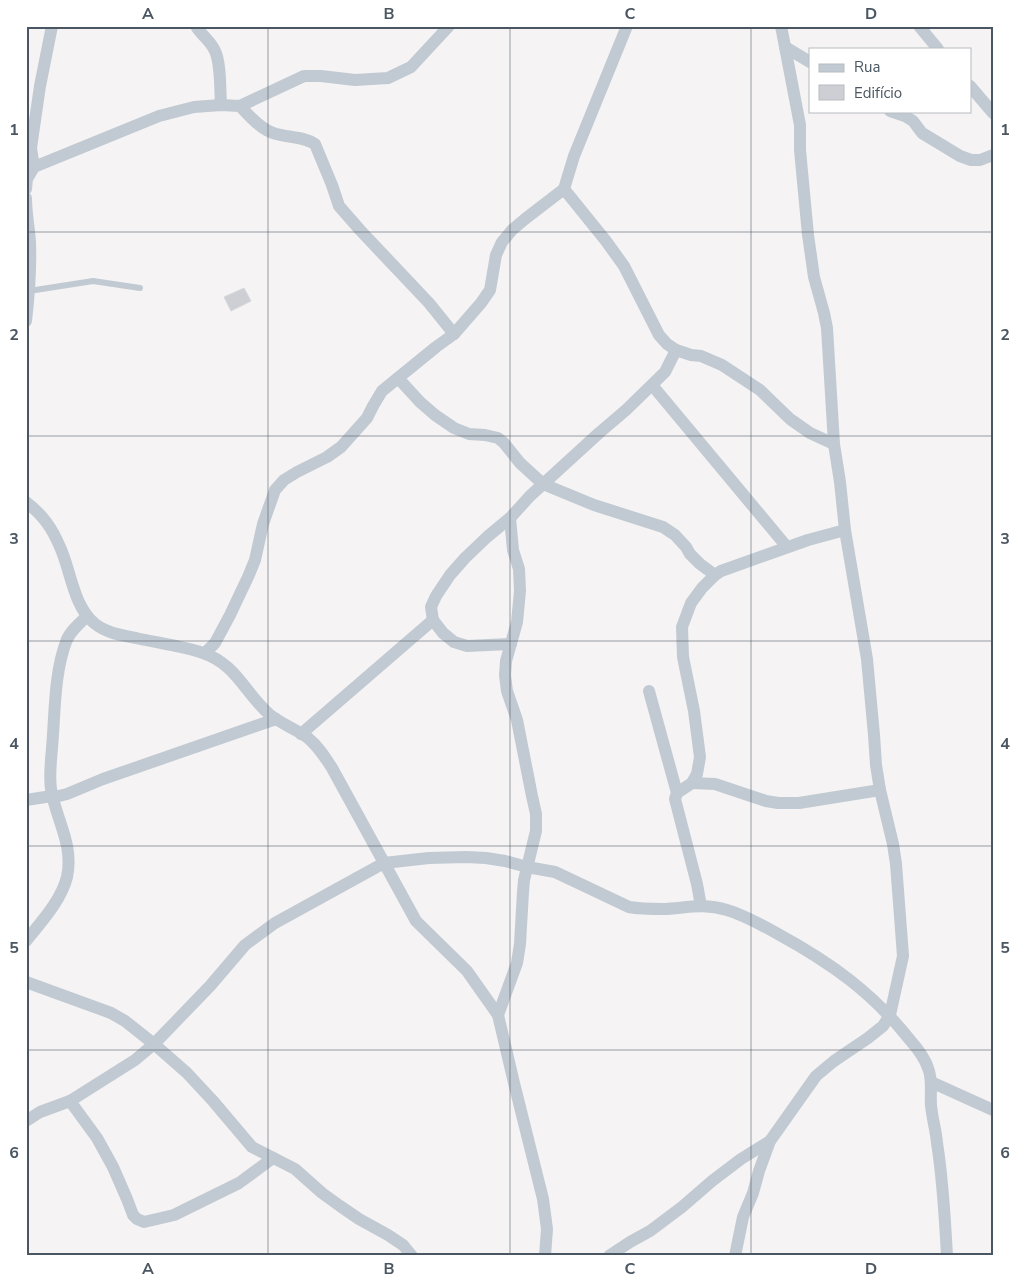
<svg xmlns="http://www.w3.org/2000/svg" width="1019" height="1282" viewBox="0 0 1019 1282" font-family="'Nunito Sans',sans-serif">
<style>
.building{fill:#cdcfd5;stroke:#d7d9de}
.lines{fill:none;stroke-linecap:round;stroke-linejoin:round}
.service{stroke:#c1cad2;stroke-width:6}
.minor{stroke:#c1cad2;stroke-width:12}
.grid{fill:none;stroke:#4a5661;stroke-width:1;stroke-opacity:0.55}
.neatline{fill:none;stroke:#4a5661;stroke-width:2}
.grid-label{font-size:16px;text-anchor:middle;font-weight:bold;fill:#4a5661}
</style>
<rect width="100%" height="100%" fill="#f5f3f3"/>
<polygon class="building" points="244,288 251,301 231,311 224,297"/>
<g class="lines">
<polyline class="service" points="29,291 93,281 140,288"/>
<g class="minor">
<path d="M196,26C201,35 211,41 215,51C221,63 220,91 221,105"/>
<polyline points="919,26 938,49"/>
<polyline points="785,47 810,62"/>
<polyline points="970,86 993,113"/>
<path d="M240,106C249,116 261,129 273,133C287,138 303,136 315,144L332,185L339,206L360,230L429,303L454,334"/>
<polyline points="890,111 905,116 913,121 922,133 960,156 971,160 980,160 993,155"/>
<polyline points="34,167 31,148 40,86 52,26"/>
<polyline points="26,189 27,179 34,167 159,116 194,107 221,105 240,106 304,76 321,76 355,80 388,78 411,67 449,26"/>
<polyline points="564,189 606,241 624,266 659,335 667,344 676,350"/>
<path d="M26,198C26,213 29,227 30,242C31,268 29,295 26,321"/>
<polyline points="398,378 420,402 435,415 454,428 469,434 485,435 498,438 504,443 520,463 543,484 594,505 663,527 675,535 686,547 690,554 700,564 715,575"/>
<polyline points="652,385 787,547"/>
<path d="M26,502C43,515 52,528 60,547C71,571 73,605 94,623C106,633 121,635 136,638C158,643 182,646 203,653C236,664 245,693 269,714C281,724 296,729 308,738C318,746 325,757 332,768L416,921L467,971L498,1015L514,1083L543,1199L547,1229L545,1256"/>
<polyline points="511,644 467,646 454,642 443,633 433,620 431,607 436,596 450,575 465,558 487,537 510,518 530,496 599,433 626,410 665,372 676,350 691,355 701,356 722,365 760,390 790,419 810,433 834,444"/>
<polyline points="205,653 215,643 230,615 248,577 255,560 263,524 275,490 284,480 297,472 327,457 341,447 367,418 373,406 382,391 436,347 454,334 481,303 490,290 496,255 502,242 512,230 525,219 564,189 574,156 627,26"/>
<polyline points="649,691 677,793"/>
<polyline points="301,734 433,620"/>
<polyline points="692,783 715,784 766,801 778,803 799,803 880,790"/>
<polyline points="26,800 52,796 59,796 67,794 103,779 276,719"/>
<polyline points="701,906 697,884 675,799 677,793 692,783 697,774 700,757 694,711 683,657 682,627 691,603 702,588 715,575 721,571 808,540 845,530"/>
<path d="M26,941C41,922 61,901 67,877C74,844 56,820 51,789C49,775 51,761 52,748C55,714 54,674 66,642C69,632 79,624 87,616"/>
<polyline points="26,982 111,1013 125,1021 154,1044 187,1073 213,1101 252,1147 295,1169 322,1193 340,1206 359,1219 388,1235 403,1245 412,1256"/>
<polyline points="498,1015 517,963 520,944 523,892 524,880 536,831 536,814 532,796 517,720 507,691 505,675 506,661 517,622 520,591 519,569 513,550 510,518"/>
<polyline points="931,1082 993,1110"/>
<polyline points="70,1101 97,1138 113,1167 127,1199 133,1215 137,1219 144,1222 174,1215 239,1183 273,1158"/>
<path d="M26,1121L40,1112L70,1101L135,1060L154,1044L210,986L245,945L275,923L384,863L429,858L466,857L486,858L505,861L527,867L555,872L629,907C640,909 652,909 663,909C686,908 703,903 727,910C744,915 762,925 778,934C831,963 872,992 910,1040C917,1048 925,1058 928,1068C933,1080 930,1093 931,1105C932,1118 936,1130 937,1143C943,1180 945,1218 947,1256"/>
<polyline points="609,1256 630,1242 650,1231 682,1207 712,1181 741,1159 770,1141"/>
<polyline points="735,1256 743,1217 753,1193 759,1171 770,1141 816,1076 834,1061 868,1038 883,1026 890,1015 903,956 896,864 893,844 880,790 876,765 874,735 867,659 845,530 840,482 834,444 827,328 824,313 814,277 808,235 800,150 800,125 781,26"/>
</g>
</g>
<path class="grid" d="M268,26V1256M510,26V1256M751,26V1256M26,232H993M26,436H993M26,641H993M26,846H993M26,1050H993"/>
<rect width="1019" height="1282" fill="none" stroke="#ffffff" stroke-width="55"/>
<rect x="809" y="48" width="162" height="65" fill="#ffffff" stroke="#b7bbc0"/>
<rect x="819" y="64" width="25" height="8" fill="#c1cad2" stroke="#b7bbc0"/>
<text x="854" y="72" font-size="15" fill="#4a5661">Rua</text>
<rect x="819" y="85" width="25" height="15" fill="#cdcfd5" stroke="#b7bbc0"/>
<text x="854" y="98" font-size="15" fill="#4a5661">Edifício</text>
<rect x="28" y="28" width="964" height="1226" class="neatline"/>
<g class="grid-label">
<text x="148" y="19">A</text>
<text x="389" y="19">B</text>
<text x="630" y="19">C</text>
<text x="871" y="19">D</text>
<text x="14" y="135">1</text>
<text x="1005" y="135">1</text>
<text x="14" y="340">2</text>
<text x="1005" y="340">2</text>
<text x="14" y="544">3</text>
<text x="1005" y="544">3</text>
<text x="14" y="749">4</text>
<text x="1005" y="749">4</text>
<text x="14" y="953">5</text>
<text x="1005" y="953">5</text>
<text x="14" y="1158">6</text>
<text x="1005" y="1158">6</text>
<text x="148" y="1274">A</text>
<text x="389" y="1274">B</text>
<text x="630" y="1274">C</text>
<text x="871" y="1274">D</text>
</g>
</svg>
